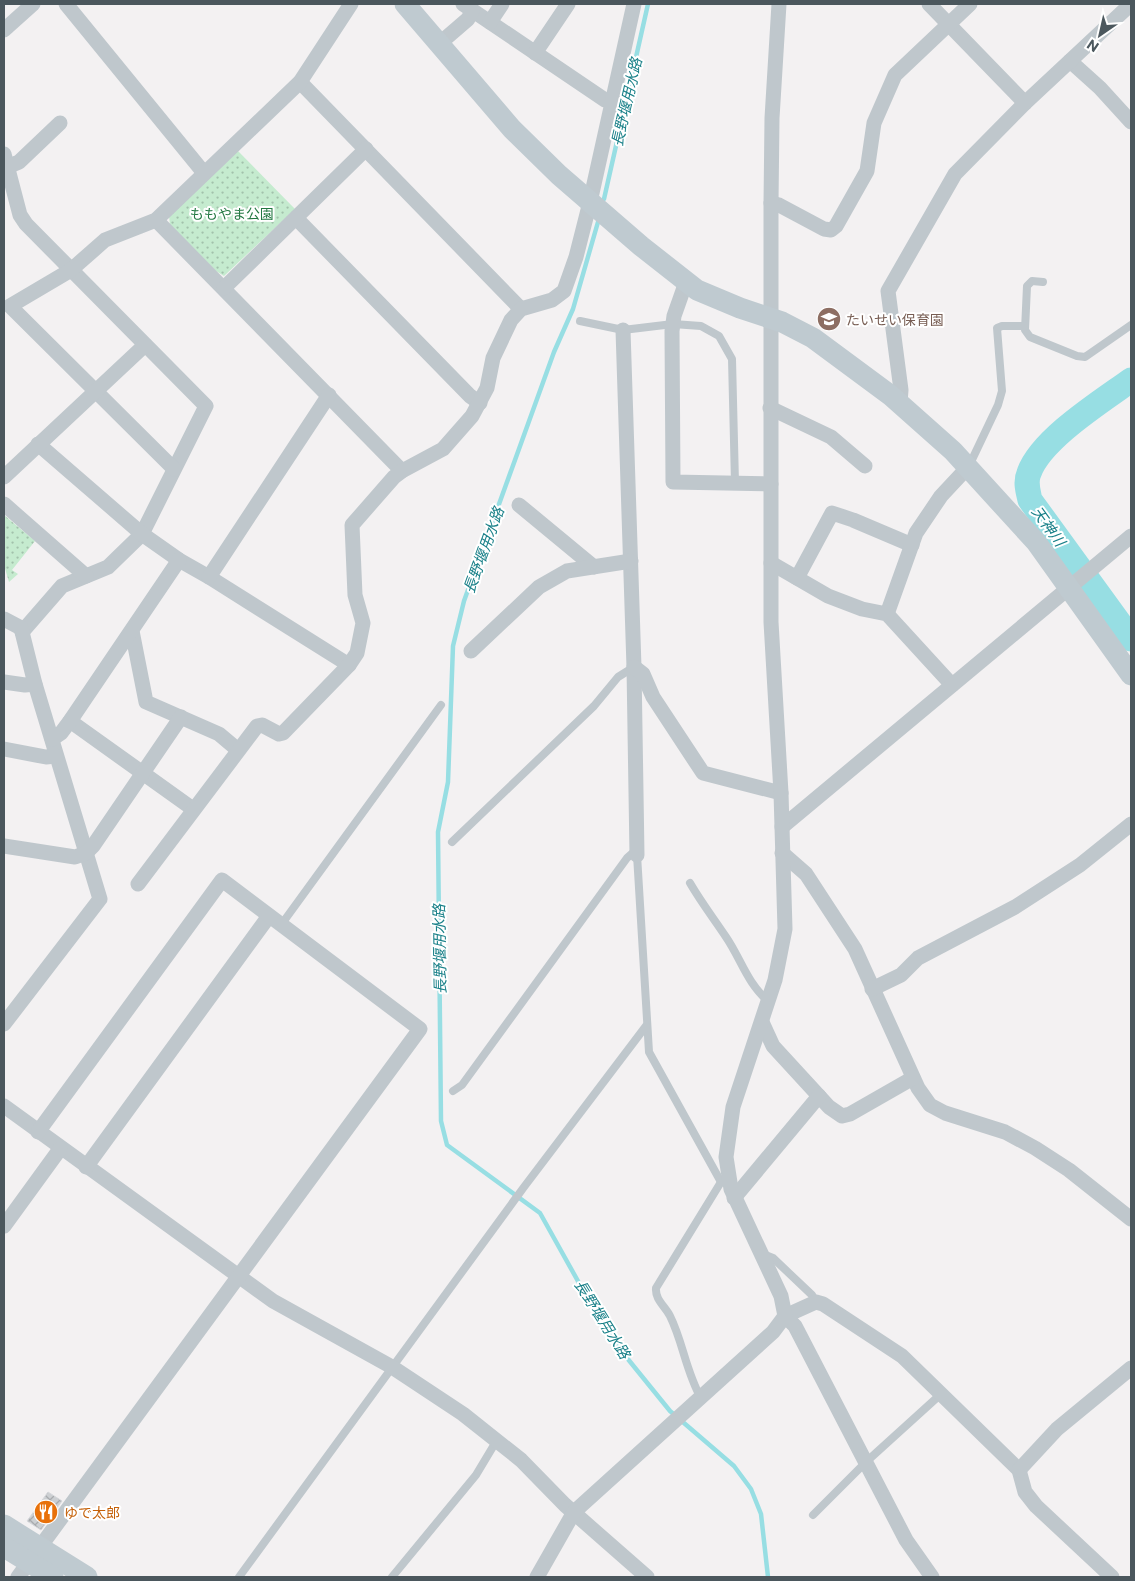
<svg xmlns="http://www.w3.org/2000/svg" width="1135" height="1581" viewBox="0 0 1135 1581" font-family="Commissioner,'Noto Sans JP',sans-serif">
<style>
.grass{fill:url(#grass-dots)}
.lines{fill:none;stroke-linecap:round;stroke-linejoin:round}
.stream{stroke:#97dee3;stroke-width:4.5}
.river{stroke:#97dee3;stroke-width:25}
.building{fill:url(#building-cross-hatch);stroke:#d6d8dc}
.lane{stroke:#bfc7cc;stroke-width:8}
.street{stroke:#bfc7cc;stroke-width:15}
.secondary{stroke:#bfcad0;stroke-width:21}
.labels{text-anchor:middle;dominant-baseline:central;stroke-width:4;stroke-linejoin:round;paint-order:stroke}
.park-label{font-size:14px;fill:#227841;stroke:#fff}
.education-label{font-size:14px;fill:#785e54;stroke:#fff;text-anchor:start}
.food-label{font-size:14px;fill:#c56008;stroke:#fff;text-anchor:start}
.water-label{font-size:15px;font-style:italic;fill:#1a8189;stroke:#fff}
</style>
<defs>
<pattern id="grass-dots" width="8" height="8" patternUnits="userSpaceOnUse" patternTransform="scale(1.25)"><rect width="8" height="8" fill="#c5ebcf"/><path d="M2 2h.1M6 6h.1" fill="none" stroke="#a2c1ab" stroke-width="1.8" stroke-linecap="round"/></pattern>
<pattern id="building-cross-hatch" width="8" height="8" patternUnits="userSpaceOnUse" patternTransform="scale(1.25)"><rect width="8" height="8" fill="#cccfd2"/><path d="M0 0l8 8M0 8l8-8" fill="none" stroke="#a8abae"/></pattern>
</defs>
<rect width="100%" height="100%" fill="#f3f1f2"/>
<g class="grass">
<polygon points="238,151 295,209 224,276 216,271 170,225 169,216"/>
<polygon points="4,515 35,541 12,570 18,574 9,582 4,565"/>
</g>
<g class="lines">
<g class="stream">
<polyline points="604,199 648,4"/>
<polyline points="598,222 573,309 554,352 464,601 453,646 448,782 438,832 441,1121 447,1145 540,1213 603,1326 623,1353 670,1411 734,1466 751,1489 761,1514 768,1577"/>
</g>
<path class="river" d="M1131,380C1102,401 1041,439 1029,473C1025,482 1028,491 1030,500L1131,639"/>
</g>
<polygon class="building" points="48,1492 62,1501 41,1530 27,1521"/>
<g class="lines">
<g class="lane">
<polyline points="1043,282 1032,281 1027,286 1025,330 1030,337 1077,356 1085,357 1131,325"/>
<polyline points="580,321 623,330 673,324 701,326 719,336 732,359 735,483"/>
<polyline points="969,466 998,405 1002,391 997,328 1002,326 1025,326"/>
<polyline points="452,842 594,706 618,677 634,667"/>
<polyline points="637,855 649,1052 721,1182 729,1181"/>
<path d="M690,883C701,902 714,919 726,937C741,959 747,983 768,1001"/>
<polyline points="281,925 441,705"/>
<polyline points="453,1091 462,1085 627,858 636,850"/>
<polyline points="763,1254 773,1258 812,1295 816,1302"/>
<path d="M701,1398C686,1372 683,1342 670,1316C665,1306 655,1300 656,1288L721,1182"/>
<polyline points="813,1515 866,1462 941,1394"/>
<polyline points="239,1577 524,1187 646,1026"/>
<polyline points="392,1577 476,1475 497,1440"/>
</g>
<g class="street">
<polyline points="66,4 204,173"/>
<polyline points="463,4 605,100 614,102"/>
<polyline points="929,4 1025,103"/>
<polyline points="490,22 502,4"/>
<polyline points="4,30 33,4"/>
<polyline points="439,44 468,19 472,11"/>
<polyline points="535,53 568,4"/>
<polyline points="1070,61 1100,88 1131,122"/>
<polyline points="300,82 521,309"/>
<polyline points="4,154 20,215 26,224 206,406 142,534 108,567 62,586 22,632"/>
<polyline points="7,167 19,162 60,123"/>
<polyline points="771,203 779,205 824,229 831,230 836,226 867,171 874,123 895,75 970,4"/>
<polyline points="296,218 470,396 480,403"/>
<polyline points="156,220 402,471"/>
<polyline points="686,282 674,316 672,331 673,482 771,484"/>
<polyline points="224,288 366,149"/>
<polyline points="623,330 634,667 637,855"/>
<polyline points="900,403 901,390 888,291 955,174 1025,103 1131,4"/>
<polyline points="770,408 831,437 865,466"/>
<polyline points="38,444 142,534 179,560 209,577 349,665"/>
<polyline points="174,469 10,306 71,270 105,240 156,220 300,82 351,4"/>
<polyline points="4,477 145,345"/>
<polyline points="4,504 86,576"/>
<polyline points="519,505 594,567"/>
<polyline points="771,563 828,596 862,609 887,614 952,685"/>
<polyline points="209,577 329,395"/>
<polyline points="797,578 832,513 853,520 912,545"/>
<polyline points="887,614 916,533 941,496 969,466"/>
<polyline points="4,619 21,628 35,684 100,899 4,1024"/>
<polyline points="132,631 146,702 219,734 238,750"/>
<polyline points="471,651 539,587 567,571 631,561"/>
<polyline points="634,667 643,674 653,697 703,773 781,793"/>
<polyline points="4,682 25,685 35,684"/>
<polyline points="70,721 193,809"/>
<polyline points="52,739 61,733 70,721 179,560"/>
<polyline points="4,749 46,757 56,756"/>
<polyline points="782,827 1131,536"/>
<polyline points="4,846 75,857 86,853 93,846 181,717"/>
<polyline points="782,853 806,874 855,949 918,1088 930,1105 945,1113 1005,1132 1035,1148 1069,1170 1131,1219"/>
<polyline points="138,884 257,726 262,725 279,734 283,733 349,665 357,653 363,623 355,595 352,525 394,477 402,471 443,449 472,416 487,388 493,358 511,320 521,309 552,300 564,291 576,257 590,202 634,4"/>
<polyline points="872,989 901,975 918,958 1015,907 1080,865 1131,824"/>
<polyline points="762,1022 773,1046 829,1107 842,1116 850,1114 913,1078"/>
<polyline points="4,1106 273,1301 392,1367 463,1414 521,1460 565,1505 647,1577"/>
<polyline points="86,1167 269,916"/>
<polyline points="734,1198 819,1096"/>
<polyline points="4,1226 60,1149"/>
<polyline points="785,1316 816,1302 823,1304 902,1356 1019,1470 1025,1492 1036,1506 1112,1577"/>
<polyline points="785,1316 795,1326 906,1540 932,1577"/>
<polyline points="1019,1470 1057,1429 1131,1368"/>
<polyline points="18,1577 420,1029 222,880 38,1132"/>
<polyline points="537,1577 574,1512 773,1332 785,1316 781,1296 731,1189 726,1157 733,1107 775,980 785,929 781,793 771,622 771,203 772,118 779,4"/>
</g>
<g class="secondary">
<polyline points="405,4 512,129 559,175 641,246 697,290 740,308 782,322 813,338 890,395 953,451 1036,542 1131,675"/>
<polyline points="4,1525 87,1577"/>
<polyline points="4,1547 53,1577"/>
</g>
</g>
<defs>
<g id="school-disc" transform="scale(1.25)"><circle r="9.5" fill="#8d6e63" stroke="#fff"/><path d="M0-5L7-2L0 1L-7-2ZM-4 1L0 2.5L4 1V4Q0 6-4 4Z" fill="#fff"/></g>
<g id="restaurant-disc" transform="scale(1.25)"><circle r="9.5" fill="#e8710a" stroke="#fff"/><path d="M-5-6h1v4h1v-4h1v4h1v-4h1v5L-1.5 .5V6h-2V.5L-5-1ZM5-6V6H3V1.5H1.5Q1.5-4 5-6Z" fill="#fff"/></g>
</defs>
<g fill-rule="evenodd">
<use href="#school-disc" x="829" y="319"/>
<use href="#restaurant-disc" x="46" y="1512"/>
</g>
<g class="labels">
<g class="park-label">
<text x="232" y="213">ももやま公園</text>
</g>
<g class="education-label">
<text x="846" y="319">たいせい保育園</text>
</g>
<g class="food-label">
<text x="64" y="1512">ゆで太郎</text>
</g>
<g class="water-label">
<text transform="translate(626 102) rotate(-77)">長野堰用水路</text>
<text transform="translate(1049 526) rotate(54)">天神川</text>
<text transform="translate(483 550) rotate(-70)">長野堰用水路</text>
<text transform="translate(439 949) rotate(-91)">長野堰用水路</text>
<text transform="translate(603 1319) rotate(58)">長野堰用水路</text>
</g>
</g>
<rect width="1135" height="1581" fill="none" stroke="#4b575d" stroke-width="10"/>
<g transform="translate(1100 35) rotate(214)" stroke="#ffffff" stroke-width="4" paint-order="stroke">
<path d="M0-4L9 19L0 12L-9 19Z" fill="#4b575d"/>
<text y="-8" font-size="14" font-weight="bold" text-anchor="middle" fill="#4b575d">N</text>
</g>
</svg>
